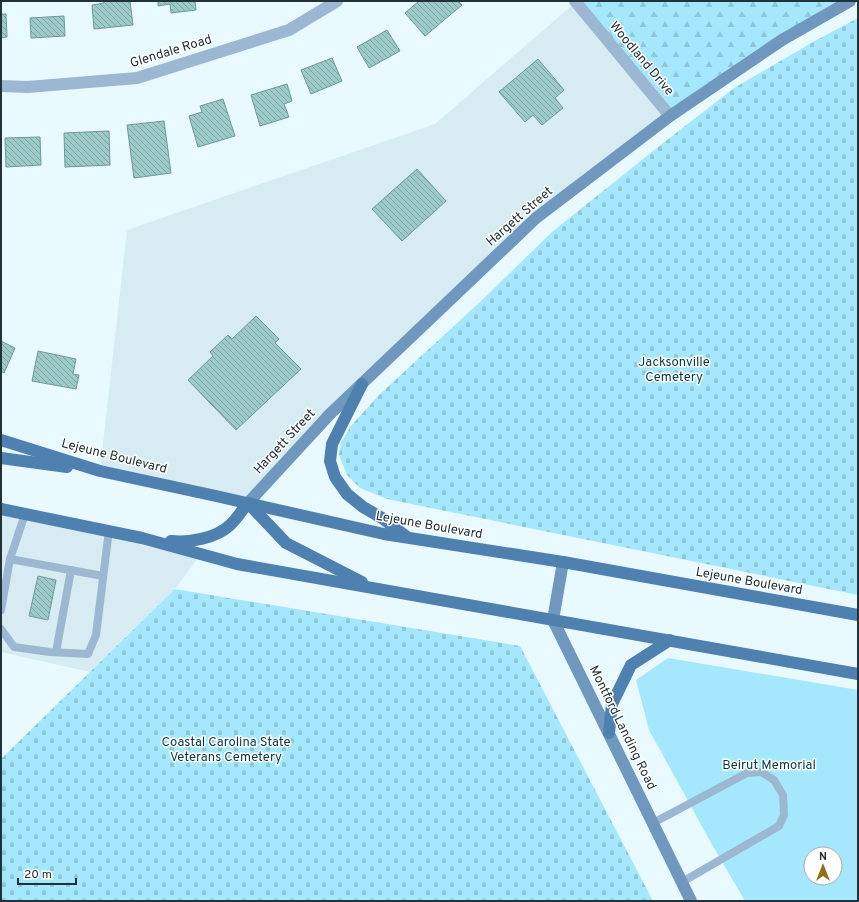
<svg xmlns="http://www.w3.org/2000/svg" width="859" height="902" viewBox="0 0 859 902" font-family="Overpass,sans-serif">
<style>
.built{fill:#d6ebf2}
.forest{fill:url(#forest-firs)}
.cemetery{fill:url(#cemetery-stones)}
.park{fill:#a5e8fe;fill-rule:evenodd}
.building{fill:url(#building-back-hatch);stroke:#6d9a99}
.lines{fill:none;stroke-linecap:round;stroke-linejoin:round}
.service{stroke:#9cb7d2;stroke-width:8}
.minor{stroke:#9cb7d2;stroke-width:12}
.secondary{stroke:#7098bf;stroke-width:12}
.primary{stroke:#4f81b0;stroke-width:12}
.labels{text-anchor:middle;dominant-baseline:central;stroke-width:3;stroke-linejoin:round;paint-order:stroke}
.street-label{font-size:13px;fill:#213238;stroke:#fff}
.park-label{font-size:13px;fill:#053845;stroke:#fff}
</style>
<defs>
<pattern id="forest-firs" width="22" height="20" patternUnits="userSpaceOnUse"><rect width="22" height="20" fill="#a5e8fe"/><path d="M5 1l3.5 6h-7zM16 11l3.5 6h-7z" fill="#8ec7da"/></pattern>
<pattern id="cemetery-stones" width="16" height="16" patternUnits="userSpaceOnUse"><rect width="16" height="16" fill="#a5e8fe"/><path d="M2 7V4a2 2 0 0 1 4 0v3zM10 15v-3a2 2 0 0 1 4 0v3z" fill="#8ec7da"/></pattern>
<pattern id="building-back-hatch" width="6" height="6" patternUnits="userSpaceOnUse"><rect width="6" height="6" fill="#9bcac8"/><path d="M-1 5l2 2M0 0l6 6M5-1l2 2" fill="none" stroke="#7ea5a3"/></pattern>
</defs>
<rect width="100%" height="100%" fill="#e8f9ff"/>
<g class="built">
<polygon points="576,2 670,116 536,218 248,503 100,471 127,230 435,124"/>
<polygon points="1,509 201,554 175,589 90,672 1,652"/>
</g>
<polygon class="forest" points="575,1 850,1 670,116"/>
<g class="cemetery">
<polygon points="858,18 858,595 387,499 360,488 347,475 339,455 341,443 350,427 379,395 480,302 552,232 653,151 734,88 813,42"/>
<polygon points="175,589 520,646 653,901 1,901 1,759"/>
</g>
<path class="park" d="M668,658L858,690V901H745L710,841L649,730L636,680ZM811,854H835V878H811Z"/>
<g class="building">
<polygon points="104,1 130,1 133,25 94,29 92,5 104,3"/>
<polygon points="158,1 195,1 196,10 171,13 170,4 158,6"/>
<polygon points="419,1 458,1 462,5 425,36 405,13"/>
<polygon points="1,14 6,14 7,37 1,38"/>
<polygon points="64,16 65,36 31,38 30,18"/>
<polygon points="387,30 400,51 369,68 357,47"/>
<polygon points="332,58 342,81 311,94 301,70"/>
<polygon points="538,59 564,90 555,98 563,108 542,125 533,115 525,122 499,92"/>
<polygon points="287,84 292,101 284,104 289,117 260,126 251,95"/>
<polygon points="223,99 235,136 198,147 189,116 202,112 200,106"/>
<polygon points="164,121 171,173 134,178 127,125"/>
<polygon points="109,131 110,165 65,167 64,133"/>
<polygon points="40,137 41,165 6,167 5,138"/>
<polygon points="417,169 446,201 402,241 372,209"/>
<polygon points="256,316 279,339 275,343 301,369 236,430 188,380 213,356 210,352 228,335 232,339"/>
<polygon points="1,341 15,348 4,373 1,371"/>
<polygon points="38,351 76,359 73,374 79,375 76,389 32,381"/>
<polygon points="38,576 56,580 48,620 29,616"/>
</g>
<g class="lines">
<g class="service">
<polyline points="10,559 103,576"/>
<polyline points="1,610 10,559 25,514"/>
<polyline points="1,629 14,647 50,652 88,654 96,635 109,530"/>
<polyline points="56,652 71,570"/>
<polyline points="653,823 747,773 761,772 774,780 783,795 784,815 779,826 682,882"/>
</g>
<g class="minor">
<polyline points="575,1 670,116"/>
<polyline points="1,86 28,87 137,78 289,30 337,1"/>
</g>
<g class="secondary">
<polyline points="248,503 330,414 536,218 670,116 782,40 850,1"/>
<polyline points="563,562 553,620 691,901"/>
</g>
<g class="primary">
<polyline points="362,384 332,444 330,461 335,477 347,494 363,507 382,518 407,537"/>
<polyline points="1,440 100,471 216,496 384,534 563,562 858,615"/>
<polyline points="1,458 67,467"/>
<polyline points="248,503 286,543 362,582"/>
<polyline points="1,509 142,538 237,564 858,674"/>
<path d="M171,541C189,543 217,538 230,525C237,519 242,510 248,503"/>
<polyline points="609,733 612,704 631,665 670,640"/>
</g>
</g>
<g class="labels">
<g class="street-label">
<text transform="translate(171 52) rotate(-17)">Glendale Road</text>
<text transform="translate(641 59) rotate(50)">Woodland Drive</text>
<text transform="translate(520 217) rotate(-41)">Hargett Street</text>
<text transform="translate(285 442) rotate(-47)">Hargett Street</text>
<text transform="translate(114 457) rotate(14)">Lejeune Boulevard</text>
<text transform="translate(429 526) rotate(10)">Lejeune Boulevard</text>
<text transform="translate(749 582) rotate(10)">Lejeune Boulevard</text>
<text transform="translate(622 728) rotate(64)">Montford Landing Road</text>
</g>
<g class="park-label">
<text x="674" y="363">Jacksonville<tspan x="674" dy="15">Cemetery</tspan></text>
<text x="226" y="743">Coastal Carolina State<tspan x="226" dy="15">Veterans Cemetery</tspan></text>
<text x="769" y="766">Beirut Memorial</text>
</g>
</g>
<rect width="859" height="902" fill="none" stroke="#213238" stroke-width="4"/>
<g transform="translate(823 866)"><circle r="19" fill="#ffffff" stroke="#a6adaf"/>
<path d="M0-3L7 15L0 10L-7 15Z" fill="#936f17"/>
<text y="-6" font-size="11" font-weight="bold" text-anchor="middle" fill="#213238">N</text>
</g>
<path d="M18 878v6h58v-6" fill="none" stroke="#213238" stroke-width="2"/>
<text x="24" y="878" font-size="12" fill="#213238" stroke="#ffffff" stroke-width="3" paint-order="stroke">20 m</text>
</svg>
